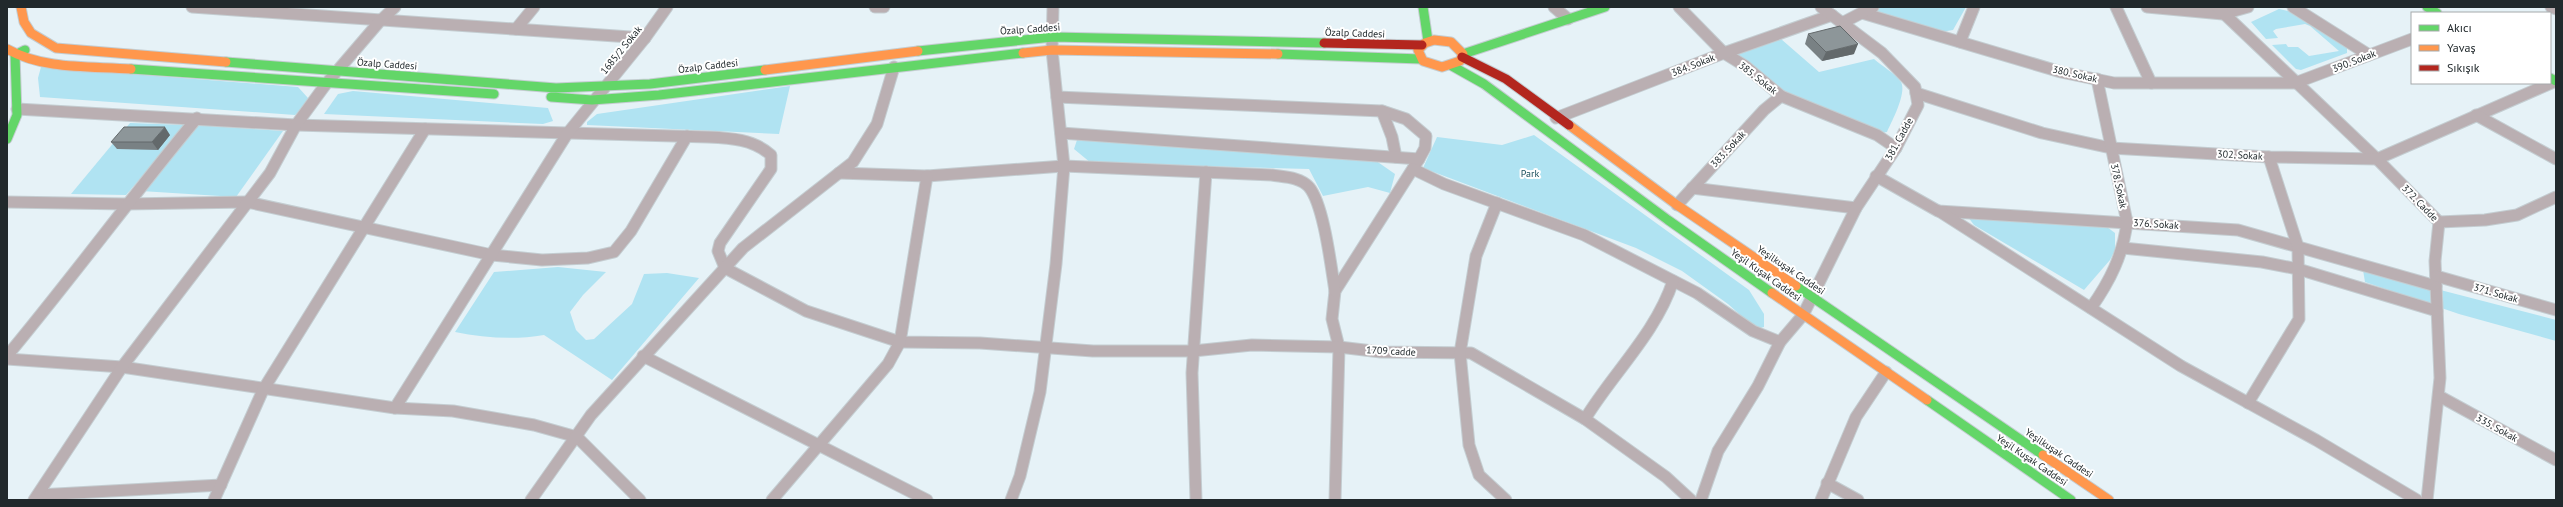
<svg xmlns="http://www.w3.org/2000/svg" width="2563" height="507" viewBox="0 0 2563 507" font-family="'PT Sans',sans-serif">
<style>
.green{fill:#b0e3f2}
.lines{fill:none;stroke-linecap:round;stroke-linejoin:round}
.street-casing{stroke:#c4cdd1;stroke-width:13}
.fast-casing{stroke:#c4cdd1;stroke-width:11}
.slow-casing{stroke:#c4cdd1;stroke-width:11}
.jam-casing{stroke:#c4cdd1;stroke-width:11}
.street{stroke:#baafb2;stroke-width:11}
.fast{stroke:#63d668;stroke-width:9}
.slow{stroke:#ff974d;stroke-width:9}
.jam{stroke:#b3261e;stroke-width:9}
.wall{fill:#798184}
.shaded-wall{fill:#63696b}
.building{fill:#8d9699;stroke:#63696b}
.labels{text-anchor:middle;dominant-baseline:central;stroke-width:4;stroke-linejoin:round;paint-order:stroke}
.street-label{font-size:10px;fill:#21292c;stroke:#fff}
.park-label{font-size:10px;fill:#174d5a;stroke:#fff}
</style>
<rect width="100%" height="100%" fill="#e6f2f7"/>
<g class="green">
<polygon points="1881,7 1966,7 1953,30 1941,32 1880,14 1877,9"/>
<polygon points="2279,9 2288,11 2347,48 2347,53 2301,70 2296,69 2272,45 2286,44 2288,47 2298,47 2309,56 2339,51 2310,26 2305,24 2276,29 2273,31 2278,38 2266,39 2251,22"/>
<path d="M1781,39L1819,72L1874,59C1882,66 1896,74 1901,82C1907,93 1892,121 1887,132L1881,133L1787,94L1741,59L1738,54L1740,51Z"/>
<polygon points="41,67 298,87 308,98 305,107 295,115 40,97 38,78"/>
<polygon points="790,86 779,134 587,125 587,122 597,114"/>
<polygon points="353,91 548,108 553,121 543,124 324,114 338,94"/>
<polygon points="130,123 186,125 126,195 71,194"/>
<polygon points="196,125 283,131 236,197 141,191"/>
<polygon points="1534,135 1749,290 1764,314 1764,327 1756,329 1728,304 1682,271 1636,248 1423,168 1437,137 1502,145"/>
<polygon points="1078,137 1372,158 1395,174 1390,193 1368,187 1323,196 1309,169 1091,163 1074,149"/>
<polygon points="1968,217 2107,227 2115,233 2115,250 2110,260 2084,290 1974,225"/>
<path d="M558,267L606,272L583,295L570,312L576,330L586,340L594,339L632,304L644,274L667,273L699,278L612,380L544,335C515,340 484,338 455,332L494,272Z"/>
<polygon points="2363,270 2556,320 2556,341 2459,314 2365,282"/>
</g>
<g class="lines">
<g class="street-casing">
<g id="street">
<polyline points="192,7 645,38"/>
<polyline points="875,7 884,7"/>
<polyline points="1554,7 1568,19"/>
<polyline points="1679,7 1724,53 1745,66 1781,96 1877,135 1896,148"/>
<polyline points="2116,7 2151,83"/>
<polyline points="2147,7 2223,14 2248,7"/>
<polyline points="2217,7 2377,159 2439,222 2435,261 2440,378 2427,500"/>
<polyline points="2293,7 2369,55"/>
<polyline points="2551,7 2556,9"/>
<polyline points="1862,13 2061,72 2114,83 2295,83 2412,39"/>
<polyline points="1842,23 1873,7"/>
<polyline points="516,29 534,7"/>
<polyline points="1960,42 1974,7"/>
<polyline points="1916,93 2042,133 2111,148 2269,157 2377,159 2556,81"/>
<polyline points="1057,97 1382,111 1406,119 1426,136 1425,148 1419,159 1335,291 1332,319 1339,347 1335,500"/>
<path d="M17,109L296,125L708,137C730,138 753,139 771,155V169L720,243L718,251L725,268L806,311L900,342L980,343L1093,351H1193L1252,345L1339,347L1381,352L1471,353L1585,419L1666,477L1691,500"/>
<polyline points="1382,111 1392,137 1396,157"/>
<polyline points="2476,115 2556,159"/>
<polyline points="1556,118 1724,53 1832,15"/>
<polyline points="1061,133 1419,159"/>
<polyline points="1413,169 1444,184 1584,235 1697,293 1753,331 1780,342"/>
<path d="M839,173L927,176L1064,166L1272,175C1284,177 1300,177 1309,187C1324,205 1331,267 1335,291"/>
<polyline points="1876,176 1938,211 2238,230 2436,286"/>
<polyline points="1692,188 1856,208"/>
<polyline points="7,202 126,204 247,202 492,255 542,260 588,258 614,252 631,231 687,136"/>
<polyline points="1497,203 1476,256 1460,353 1469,445 1479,475 1506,500"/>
<polyline points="1677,205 1764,110 1781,96"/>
<polyline points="1939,211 2181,366 2316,440 2417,500"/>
<polyline points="2439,222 2485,220 2517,215 2556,197"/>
<polyline points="2123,248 2262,262 2298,269 2437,311"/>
<polyline points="2436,276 2556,310"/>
<path d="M2091,308C2110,281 2123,255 2127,222L2097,79"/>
<path d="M7,356C72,278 132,196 197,118"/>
<polyline points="643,356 927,500"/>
<polyline points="7,359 122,367 395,408 453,411 534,425 577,437 640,500"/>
<polyline points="2439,396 2556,460"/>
<polyline points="2248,403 2299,319 2298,247 2269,157"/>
<polyline points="395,408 567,134 645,38 667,7"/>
<path d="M1585,419C1613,373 1656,333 1673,281"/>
<polyline points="1827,483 1858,500"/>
<polyline points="38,495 221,485"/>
<polyline points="34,500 122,367 270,173 296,125 326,84 380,21 395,7"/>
<polyline points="214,500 263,390 425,129"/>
<polyline points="531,500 591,415 743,248 853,162 877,124 894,67"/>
<polyline points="772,500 888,364 900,342 927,176"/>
<polyline points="1011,500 1020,476 1040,392 1056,264 1064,166 1052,50 1053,7"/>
<polyline points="1196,500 1192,373 1206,172"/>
<polyline points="1701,500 1718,451 1758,386 1780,342 1803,315 1856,208 1896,148 1918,105 1915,87 1882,53 1821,7"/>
<polyline points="1821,500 1856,417 1886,372"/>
</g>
</g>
<g class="fast-casing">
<g id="fast">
<polyline points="1423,7 1428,41"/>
<polyline points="2427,7 2437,13"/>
<polyline points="918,51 1053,37 1324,43"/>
<polyline points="1278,54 1421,59"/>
<polyline points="1463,54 1605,7"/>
<polyline points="226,62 556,88 650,84 765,70"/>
<polyline points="1452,66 1484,84 1668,220 1772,293"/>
<polyline points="131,69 494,94"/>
<polyline points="2550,78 2556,81"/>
<polyline points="551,97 592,100 659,95 1023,53"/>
<polyline points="7,139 17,115 15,55 25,50"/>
<polyline points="1796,286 2043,455"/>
<polyline points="1927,400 2071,500"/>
</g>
</g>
<g class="slow-casing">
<g id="slow">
<polyline points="21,7 24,22 31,33 56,48 226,62"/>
<polygon points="1434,40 1451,42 1463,54 1460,61 1442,67 1423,61 1418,50 1425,43"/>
<path d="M7,49C44,70 90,66 131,69"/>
<polyline points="1023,53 1052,50 1278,54"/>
<polyline points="765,70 918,51"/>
<polyline points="1569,125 1677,205 1796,286"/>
<polyline points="1772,293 1927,400"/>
<polyline points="2043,455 2109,500"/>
</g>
</g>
<g class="jam-casing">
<g id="jam">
<polyline points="1324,43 1422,45"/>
<polyline points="1462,57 1506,79 1569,125"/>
</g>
</g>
<use href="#street" class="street"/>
<use href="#fast" class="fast"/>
<use href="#slow" class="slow"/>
<use href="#jam" class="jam"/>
</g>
<g class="wall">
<polygon points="1808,34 1854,54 1822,61 1805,44"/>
<polygon points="170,135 158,150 117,149 111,142"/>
</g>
<g class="shaded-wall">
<polygon points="1858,44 1854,54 1822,61 1826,52"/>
<polygon points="165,127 170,135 158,150 152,142"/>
</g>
<g class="building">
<polygon points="1840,26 1858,44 1826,52 1808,34"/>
<polygon points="124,127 165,127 152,142 111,142"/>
</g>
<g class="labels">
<g class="street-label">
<text transform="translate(1030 29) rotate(-4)">Özalp Caddesi</text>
<text transform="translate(1355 33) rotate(2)">Özalp Caddesi</text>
<text transform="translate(621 50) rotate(-51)">1685/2 Sokak</text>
<text transform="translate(2354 61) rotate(-21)">390. Sokak</text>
<text transform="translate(387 64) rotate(4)">Özalp Caddesi</text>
<text transform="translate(1693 65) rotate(-21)">384. Sokak</text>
<text transform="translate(708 66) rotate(-7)">Özalp Caddesi</text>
<text transform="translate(2075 74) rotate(13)">380. Sokak</text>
<text transform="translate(1758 78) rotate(38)">385. Sokak</text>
<text transform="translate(1899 139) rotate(-61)">381. Cadde</text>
<text transform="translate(1728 149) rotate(-47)">383. Sokak</text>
<text transform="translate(2240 155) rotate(3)">302. Sokak</text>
<text transform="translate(2119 186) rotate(78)">378. Sokak</text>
<text transform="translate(2420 203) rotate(46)">372. Cadde</text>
<text transform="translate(2156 224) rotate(4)">376. Sokak</text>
<text transform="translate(1791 270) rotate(34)">Yeşilkuşak Caddesi</text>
<text transform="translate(1766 275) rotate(35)">Yeşil Kuşak Caddesi</text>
<text transform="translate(2496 293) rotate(16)">371. Sokak</text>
<text transform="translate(1391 351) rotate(3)">1709 cadde</text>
<text transform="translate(2497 428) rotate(29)">335. Sokak</text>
<text transform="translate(2059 453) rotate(34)">Yeşilkuşak Caddesi</text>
<text transform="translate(2032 460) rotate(34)">Yeşil Kuşak Caddesi</text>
</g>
<g class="park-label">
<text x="1530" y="173">Park</text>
</g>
</g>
<rect width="2563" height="507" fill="none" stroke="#21292c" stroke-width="16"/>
<rect x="2411" y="12" width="140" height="72" fill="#ffffff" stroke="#a6a9ab"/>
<rect x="2419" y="25" width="20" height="6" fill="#63d668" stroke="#a6a9ab"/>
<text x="2447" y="32" font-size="12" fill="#21292c">Akıcı</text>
<rect x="2419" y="45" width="20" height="6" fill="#ff974d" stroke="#a6a9ab"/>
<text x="2447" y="52" font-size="12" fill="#21292c">Yavaş</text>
<rect x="2419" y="65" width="20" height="6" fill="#b3261e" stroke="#a6a9ab"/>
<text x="2447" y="72" font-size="12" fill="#21292c">Sıkışık</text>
</svg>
